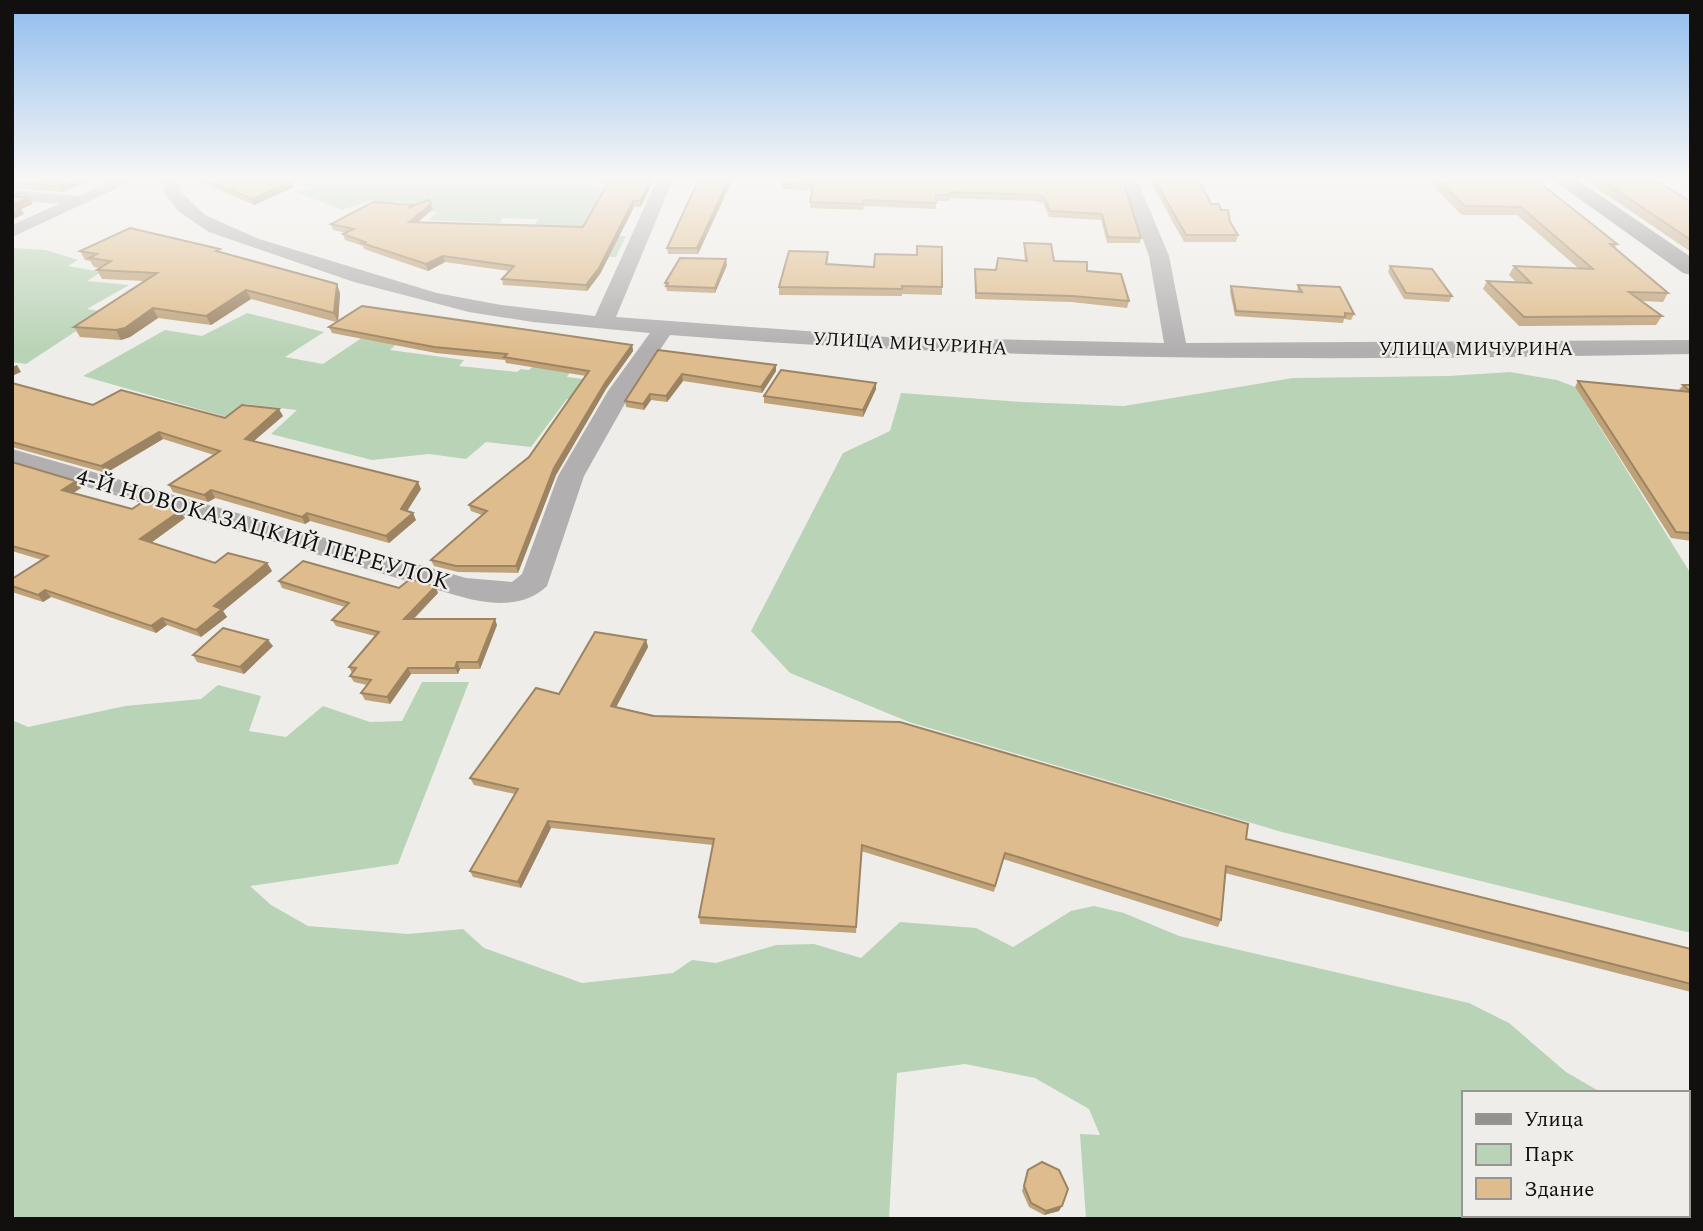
<svg xmlns="http://www.w3.org/2000/svg" width="1703" height="1231" viewBox="0 0 1703 1231" font-family="Spectral,serif">
<style>
.green{fill:#b9d3b6}
.lines{fill:none;stroke-linecap:round;stroke-linejoin:round}
.street{fill:#b1afaf;fill-rule:evenodd}
.secondary{fill:#949190;fill-rule:evenodd}
.wall{fill:#c0a279}
.shaded-wall{fill:#9c8463}
.building{fill:#dfbc8d;stroke:#9c8463;stroke-width:2}
.labels{text-anchor:middle;dominant-baseline:central;stroke-width:5;stroke-linejoin:round;paint-order:stroke}
.far-street-label{font-size:19px;fill:#11100f;stroke:#efede9}
.street-label{font-size:23px;fill:#11100f;stroke:#efede9}
</style>
<rect width="100%" height="100%" fill="#efede9"/>
<g class="green">
<polygon points="299,177 597,178 592,188 618,188 603,203 596,203 582,229 588,235 626,236 616,257 595,257 525,241 538,219 503,218 499,223 429,220 436,213 397,201 385,205 372,200 342,210 296,192 311,187 304,184 311,181"/>
<polygon points="12,248 46,250 78,260 68,266 101,272 87,281 129,285 87,309 105,312 26,364 12,362"/>
<polygon points="247,313 324,332 285,357 323,364 363,337 397,343 390,350 464,360 459,366 517,372 521,369 529,370 538,362 574,366 567,377 601,381 588,400 567,399 531,447 486,442 466,459 429,454 372,460 271,434 297,410 245,404 226,417 83,376 165,330 202,336"/>
<polygon points="1510,372 1557,380 1575,387 1691,574 1691,933 1282,832 909,722 790,673 751,631 843,453 890,431 901,393 1022,402 1124,406 1293,378 1449,376"/>
<polygon points="422,682 469,682 398,864 250,886 271,905 308,926 408,934 463,929 484,948 582,983 673,973 692,960 716,963 776,945 814,944 861,958 900,922 976,928 1013,947 1071,911 1094,906 1124,913 1179,936 1469,1003 1509,1023 1566,1072 1602,1093 1463,1093 1463,1215 1550,1215 1548,1219 1086,1219 1080,1134 1100,1135 1089,1109 1035,1078 965,1064 897,1073 889,1219 12,1219 12,720 28,727 125,706 201,699 218,685 261,696 249,731 286,737 323,706 370,722 402,721"/>
</g>
<g class="lines">
<g class="street">
<polygon points="119,177 141,177 12,237 12,225 59,204 12,200 12,190 78,196"/>
<path d="M161,177H177L182,193L205,215L259,239L437,293L501,305L595,316L658,177H674L616,317L888,337L1164,343L1149,256L1120,177H1136L1169,256L1186,343L1691,340V354C1351,361 1010,362 670,335L632,391L584,476L547,586C522,610 485,604 455,595L12,465V449L466,578L512,582L522,574L558,476L608,391L650,333L533,322L469,312L354,282L209,232L178,211L165,194Z"/>
</g>
<polygon class="secondary" points="1549,177 1573,177 1691,257 1691,275 1683,273"/>
</g>
<g class="wall">
<polygon points="12,177 98,177 63,192 12,188"/>
<polygon points="195,177 265,177 294,187 254,205 196,180"/>
<polygon points="597,177 655,177 641,207 634,207 600,274 587,291 503,285 502,279 509,271 445,262 428,271 364,249 363,246 345,240 343,234 346,233 333,230 331,224 412,205 413,206 431,204 433,209 417,223 583,227 608,183 598,183"/>
<polygon points="700,177 1122,177 1141,238 1140,243 1107,243 1101,220 1049,217 1043,203 1035,201 950,198 950,201 936,201 936,209 864,206 863,210 810,208 810,202 812,190 783,189 782,184 784,179 733,178 698,254 668,254 667,248"/>
<polygon points="1148,177 1198,177 1211,204 1230,222 1238,235 1236,242 1184,242"/>
<polygon points="1424,177 1532,177 1617,244 1615,248 1668,293 1663,302 1642,301 1662,316 1656,325 1519,326 1483,289 1487,281 1517,283 1509,275 1514,266 1578,268 1517,215 1462,215"/>
<polygon points="1651,177 1691,202 1691,252 1582,178"/>
<polygon points="1024,243 1054,261 1087,271 1129,301 1127,308 1071,302 975,299 975,269 996,270 1025,261 1024,249"/>
<polygon points="80,251 221,253 340,293 338,322 632,345 633,351 606,389 556,475 518,573 458,572 434,566 431,560 482,515 471,511 469,505 529,457 586,376 506,363 505,360 436,353 332,333 329,327 336,322 251,299 211,325 158,318 130,337 121,340 80,337 74,327 145,281 102,279 97,270 100,268 94,267 90,261 85,260"/>
<polygon points="828,259 827,264 942,287 942,295 902,294 902,296 779,295 779,287"/>
<polygon points="727,265 715,293 667,291 665,283"/>
<polygon points="1390,266 1452,296 1449,302 1404,299 1388,272"/>
<polygon points="1298,285 1354,314 1351,320 1344,319 1343,323 1235,316 1230,292 1231,286 1297,292"/>
<polygon points="658,350 776,365 776,371 762,393 683,381 667,402 651,400 644,410 626,407 625,401"/>
<polygon points="1578,381 1678,391 1683,385 1691,385 1691,541 1671,538 1575,387"/>
<polygon points="12,383 93,405 225,418 283,416 254,441 421,489 407,511 416,520 389,543 310,521 305,524 215,498 208,502 173,492 169,485 214,455 163,439 106,473 12,447"/>
<polygon points="876,383 876,389 863,417 764,403 764,396"/>
<polygon points="12,462 81,488 73,493 132,509 185,518 151,543 215,563 267,563 272,571 223,611 227,617 201,637 167,625 156,633 51,597 43,602 12,592 12,579 42,560 12,551"/>
<polygon points="279,581 399,588 438,593 414,619 497,625 480,669 460,669 458,674 411,674 390,704 365,700 361,693 367,685 354,682 350,676 352,673 349,667 375,636 336,626 332,620 345,607 282,588"/>
<polygon points="646,640 648,647 616,707 1246,839 1691,949 1691,992 1225,873 1221,920 1218,927 1003,859 994,892 861,851 856,933 700,924 699,917 713,845 551,828 521,888 473,877 470,871 515,794 474,785 470,778 559,694"/>
<polygon points="273,646 244,674 197,662 193,655"/>
<polygon points="1028,1170 1059,1211 1044,1215 1029,1207 1022,1191"/>
</g>
<g class="shaded-wall">
<polygon points="81,177 98,177 63,192 60,186"/>
<polygon points="652,177 655,177 641,207 640,201"/>
<polygon points="730,177 733,178 698,254 697,248"/>
<polygon points="292,182 294,187 254,205 252,199"/>
<polygon points="29,198 33,204 21,209 24,214 12,220 12,205"/>
<polygon points="633,201 634,207 600,274 587,291 586,285"/>
<polygon points="431,204 433,209 411,228 409,222"/>
<polygon points="443,256 445,262 428,271 426,264"/>
<polygon points="726,259 727,265 715,293 715,288"/>
<polygon points="337,284 340,293 338,323 334,313"/>
<polygon points="246,290 251,299 211,325 206,316"/>
<polygon points="153,308 158,318 130,337 121,340 116,330"/>
<polygon points="632,345 633,351 606,389 556,475 518,573 516,566 554,468 605,383"/>
<polygon points="17,365 21,372 12,376 12,367"/>
<polygon points="776,365 776,371 762,393 761,387"/>
<polygon points="682,374 683,381 667,402 666,396"/>
<polygon points="876,383 876,389 863,417 863,410"/>
<polygon points="650,394 651,400 644,410 643,404"/>
<polygon points="279,409 283,416 248,446 245,439"/>
<polygon points="159,432 163,439 106,473 101,466"/>
<polygon points="76,481 81,488 67,497 62,490"/>
<polygon points="418,482 421,489 404,516 401,509"/>
<polygon points="211,490 215,498 208,502 204,495"/>
<polygon points="180,511 185,518 145,547 140,539"/>
<polygon points="307,513 310,521 305,524 302,517"/>
<polygon points="413,513 416,520 389,543 386,536"/>
<polygon points="267,563 272,571 223,611 227,617 201,637 196,630 214,606"/>
<polygon points="436,586 438,593 407,625 404,619"/>
<polygon points="45,590 51,597 43,602 38,595"/>
<polygon points="162,618 167,625 156,633 151,626"/>
<polygon points="495,619 497,625 480,669 478,662"/>
<polygon points="268,640 273,646 244,674 240,667"/>
<polygon points="646,640 648,647 613,713 611,706"/>
<polygon points="457,662 460,669 458,674 455,668"/>
<polygon points="408,668 411,674 390,704 387,697"/>
<polygon points="548,821 551,828 521,888 518,882"/>
<polygon points="1062,1206 1059,1211 1044,1215 1046,1211"/>
</g>
<g class="building">
<polygon points="12,177 81,177 60,186 12,183"/>
<polygon points="200,177 265,177 292,182 252,199"/>
<polygon points="597,177 652,177 640,201 633,201 599,268 586,285 502,279 514,266 443,256 426,264 362,243 365,242 343,234 354,229 331,224 373,202 412,205 408,208 429,200 431,204 409,222 583,227 611,178"/>
<polygon points="700,177 730,177 697,248 667,248"/>
<polygon points="785,177 1122,177 1141,238 1108,237 1102,214 1050,211 1044,197 1036,195 950,192 950,195 936,195 936,203 864,200 863,204 810,202 813,185 782,184"/>
<polygon points="1153,177 1198,177 1211,204 1219,204 1221,210 1228,210 1230,222 1238,235 1186,235"/>
<polygon points="1435,177 1532,177 1587,220 1617,244 1610,244 1668,293 1629,292 1662,316 1524,317 1487,281 1531,283 1514,266 1593,269 1521,207 1465,206"/>
<polygon points="1597,177 1651,177 1691,202 1691,240"/>
<polygon points="12,196 29,198 12,205"/>
<polygon points="12,207 21,208 12,212"/>
<polygon points="130,228 220,249 216,251 337,284 334,313 246,290 206,316 153,308 125,328 116,330 74,327 157,273 97,270 111,261 89,258 97,254 80,251"/>
<polygon points="1024,243 1051,244 1054,261 1087,262 1087,271 1121,274 1129,301 1072,296 976,293 975,269 996,270 998,258 1027,261"/>
<polygon points="917,246 942,247 942,287 902,286 902,289 779,287 789,251 828,252 826,264 874,267 875,254 917,255"/>
<polygon points="680,258 726,259 715,288 666,286 668,283 665,283"/>
<polygon points="1390,266 1432,269 1452,296 1406,293"/>
<polygon points="1298,285 1340,287 1354,314 1345,313 1345,317 1236,311 1231,286 1302,292"/>
<polygon points="362,306 632,345 605,383 554,468 516,566 456,566 431,560 487,511 469,505 529,457 589,371 504,357 507,354 434,347 329,327"/>
<polygon points="658,350 776,365 761,387 682,374 666,396 650,394 643,404 625,401"/>
<polygon points="781,370 876,383 863,410 764,396"/>
<polygon points="1578,381 1691,392 1691,533 1676,532"/>
<polygon points="12,383 93,405 121,390 225,418 242,405 279,409 245,439 418,482 401,509 413,513 386,536 307,513 302,517 211,490 204,495 169,485 220,451 159,432 101,466 12,442"/>
<polygon points="1683,385 1691,385 1691,392"/>
<polygon points="12,462 76,481 62,490 132,509 144,501 180,511 140,539 215,563 228,553 267,563 214,606 222,609 196,630 162,618 151,626 45,590 38,595 12,586 12,579 48,556 12,546"/>
<polygon points="303,561 399,588 410,579 436,586 404,619 495,619 478,662 457,662 455,668 408,668 387,697 361,693 371,680 350,676 356,668 349,667 379,632 332,620 349,603 279,581"/>
<polygon points="223,628 268,640 240,667 193,655"/>
<polygon points="595,632 646,640 611,706 653,716 900,722 1248,824 1246,839 1691,949 1691,984 1226,866 1221,920 1005,853 995,886 862,845 856,927 699,917 714,839 548,821 518,882 470,871 518,789 470,778 536,688 559,694"/>
<polygon points="1042,1162 1059,1170 1068,1189 1062,1206 1046,1211 1031,1203 1024,1186 1028,1170"/>
</g>
<linearGradient id="sky" x2="0" y2="1"><stop stop-color="#8fbcee"/><stop offset="0.51" stop-color="#f8f7f5"/><stop offset="1" stop-color="#f8f7f5" stop-opacity="0"/></linearGradient>
<rect width="1703" height="350" fill="url(#sky)"/>
<g class="labels">
<g class="far-street-label">
<text transform="translate(910 344) rotate(3)">УЛИЦА МИЧУРИНА</text>
<text x="1476" y="349">УЛИЦА МИЧУРИНА</text>
</g>
<g class="street-label">
<text transform="translate(263 530) rotate(16)">4-Й НОВОКАЗАЦКИЙ ПЕРЕУЛОК</text>
</g>
</g>
<rect width="1703" height="1231" fill="none" stroke="#11100f" stroke-width="28"/>
<rect x="1462" y="1091" width="228" height="126" fill="#efede9" stroke="#969592" stroke-width="2"/>
<rect x="1476" y="1114" width="35" height="10" fill="#949190" stroke="#969592" stroke-width="2"/>
<text x="1524" y="1126" font-size="21" fill="#11100f">Улица</text>
<rect x="1476" y="1144" width="35" height="21" fill="#b9d3b6" stroke="#969592" stroke-width="2"/>
<text x="1524" y="1161" font-size="21" fill="#11100f">Парк</text>
<rect x="1476" y="1178" width="35" height="21" fill="#dfbc8d" stroke="#969592" stroke-width="2"/>
<text x="1524" y="1196" font-size="21" fill="#11100f">Здание</text>
</svg>
